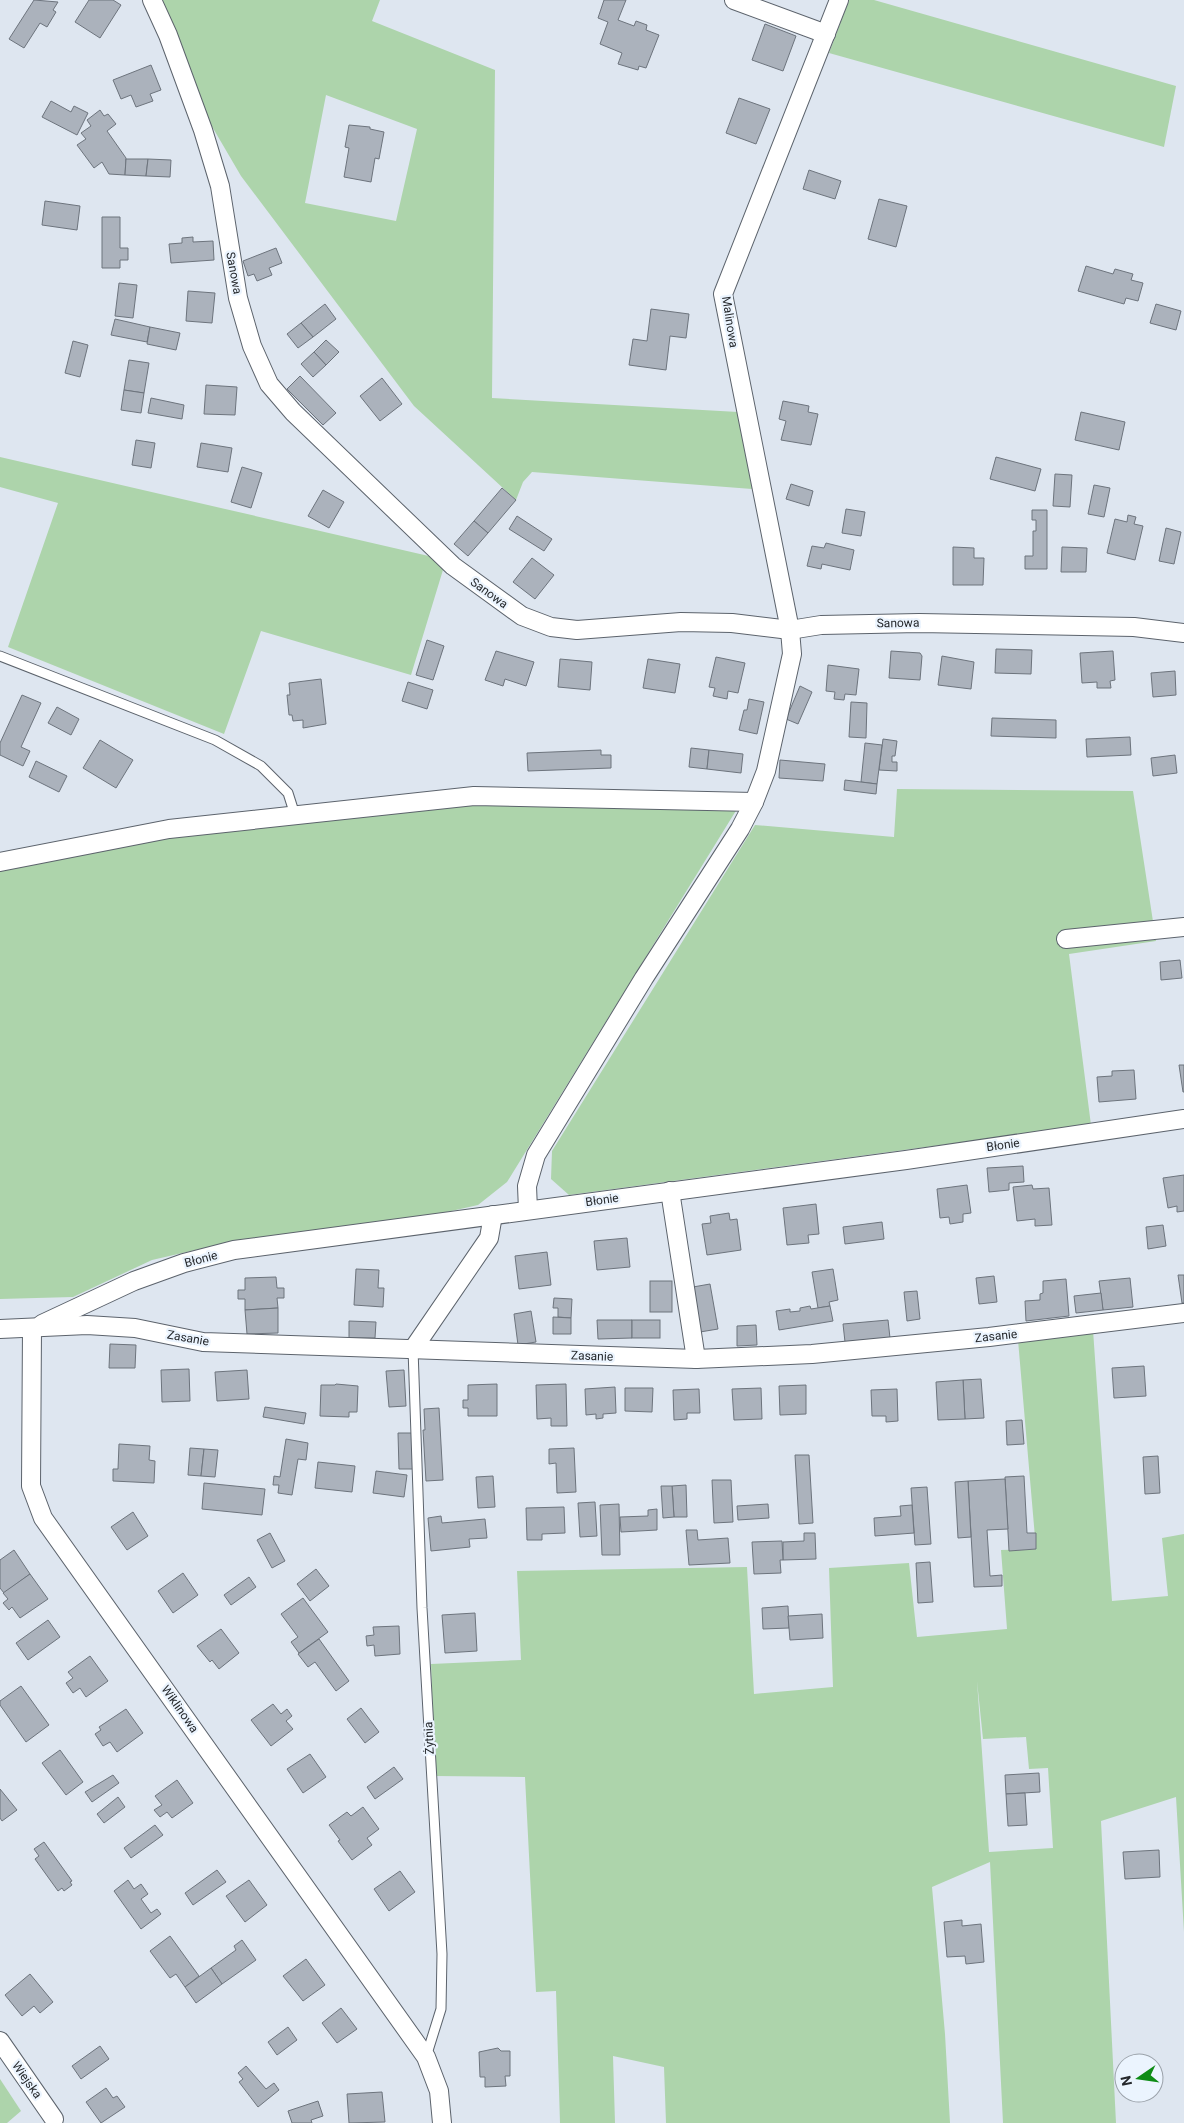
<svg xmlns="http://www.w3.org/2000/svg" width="1184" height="2123" viewBox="0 0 1184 2123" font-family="Roboto,sans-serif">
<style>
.green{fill:#add4ab;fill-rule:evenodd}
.building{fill:#abb2bc;stroke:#6d747d}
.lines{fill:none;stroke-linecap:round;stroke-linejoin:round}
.service-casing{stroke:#5c636c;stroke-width:11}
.minor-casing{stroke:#5c636c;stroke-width:20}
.service{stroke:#fff;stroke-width:9}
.minor{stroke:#fff;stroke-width:18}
.labels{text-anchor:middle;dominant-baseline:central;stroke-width:4.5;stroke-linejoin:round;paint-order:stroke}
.street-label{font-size:12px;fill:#24272b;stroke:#ebf4fe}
</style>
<rect width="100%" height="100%" fill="#dee6f0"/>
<g class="green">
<path d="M160,0H380L372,21L495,70L492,398L738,412L752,489L532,472L523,482L516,500L414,406L241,176L210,123ZM326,95L417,129L396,221L305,203Z"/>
<polygon points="849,0 874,0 1176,86 1164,147 829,53"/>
<polygon points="0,457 446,560 411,675 261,631 224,734 8,647 58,503 0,487"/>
<polygon points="897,789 1133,791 1156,941 1069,954 1091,1125 569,1195 551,1179 552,1151 755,825 894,837"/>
<polygon points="480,802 737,809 507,1182 478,1205 438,1214 217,1245 152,1260 73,1297 0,1299 0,870 173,834"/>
<path d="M1093,1330L1112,1601L1168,1596L1162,1538L1184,1534V1932L1176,1797L1101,1821L1116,2123H1003L990,1862L932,1887L945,2034L950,2123H666L664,2067L613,2056L615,2123H560L556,1991L536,1992L525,1777L435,1776L431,1664L521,1660L517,1571L747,1567L754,1694L833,1687L829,1568L909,1563L917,1637L1007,1629L1001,1550L1036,1549L1018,1340ZM977,1681L983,1739L1026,1737L1029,1769L1048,1768L1053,1848L989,1852Z"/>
<polygon points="0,2079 21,2111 7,2123 0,2123"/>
</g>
<g class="building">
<polygon points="34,0 58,2 53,10 56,12 47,27 40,23 24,48 9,39"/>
<polygon points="89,0 113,0 121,5 100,38 75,22"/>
<polygon points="604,0 626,0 618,20 634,26 636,21 647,25 646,30 659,35 646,68 639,66 638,70 618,64 622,53 600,44 608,22 598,18"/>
<polygon points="765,24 796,36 783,71 752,60"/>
<polygon points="151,65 161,90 150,94 153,101 136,107 131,95 121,99 113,80"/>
<polygon points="739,98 770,109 756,144 726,133"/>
<polygon points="51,101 71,112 74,106 88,113 77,135 42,117"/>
<polygon points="100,110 104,116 108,114 116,124 107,131 126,158 125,175 109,174 102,162 94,168 77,145 86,139 81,133 91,126 87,120"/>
<polygon points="349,125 370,127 370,129 384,132 379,159 375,158 371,182 344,177 349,148 345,147"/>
<polygon points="126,159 148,159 146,176 125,175"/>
<polygon points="148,159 171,160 170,177 146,176"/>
<polygon points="809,170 841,181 835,199 803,189"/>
<polygon points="879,199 907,206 896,247 868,239"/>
<polygon points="45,201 80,206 77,230 42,225"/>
<polygon points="102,217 120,217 120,248 128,248 128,260 120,260 120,268 102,268"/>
<polygon points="193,237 193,242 213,241 214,260 171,263 169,244 182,243 182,238"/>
<polygon points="276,248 282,263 269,268 272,275 257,281 254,274 248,276 243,261"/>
<polygon points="1086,266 1113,274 1115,269 1133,274 1131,280 1143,283 1138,301 1126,298 1124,304 1078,291"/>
<polygon points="119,283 137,285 133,318 115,316"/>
<polygon points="188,291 215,293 212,323 186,321"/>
<polygon points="325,304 336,319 313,337 301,323"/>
<polygon points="1156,304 1181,311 1176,330 1150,323"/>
<polygon points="651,309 689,314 686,338 670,336 666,370 629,365 633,339 647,341"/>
<polygon points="115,319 150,327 147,342 111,335"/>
<polygon points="301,323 313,337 298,348 287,334"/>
<polygon points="150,327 180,333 176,350 147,344"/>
<polygon points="326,340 339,352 326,365 314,352"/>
<polygon points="73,341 88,345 80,377 65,373"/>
<polygon points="314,352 326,365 313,377 301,364"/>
<polygon points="129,360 149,363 144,393 124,390"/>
<polygon points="300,376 336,413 323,425 287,389"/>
<polygon points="382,378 402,404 380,421 360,396"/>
<polygon points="206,385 237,387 235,415 204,414"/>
<polygon points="124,390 144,393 141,413 121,410"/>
<polygon points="151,398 184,405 182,419 148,413"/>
<polygon points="783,401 809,406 808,412 818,414 811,445 781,440 786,421 779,419"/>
<polygon points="1081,412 1125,422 1119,450 1075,440"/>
<polygon points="136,440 155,443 151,468 132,465"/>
<polygon points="201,443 232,448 228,472 197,467"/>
<polygon points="996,457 1041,469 1035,491 990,479"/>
<polygon points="242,467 262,473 251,508 231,502"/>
<polygon points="1055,474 1072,475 1070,507 1053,506"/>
<polygon points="791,484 813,491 809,506 786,499"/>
<polygon points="1094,485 1110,488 1104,517 1088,514"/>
<polygon points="502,488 516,500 488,533 474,521"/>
<polygon points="323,490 344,502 329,528 308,516"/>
<polygon points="846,509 865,512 861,536 842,533"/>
<polygon points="1032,510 1047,510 1047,569 1025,569 1025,556 1033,556 1033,531 1036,531 1036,520 1032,520"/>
<polygon points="1128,515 1136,517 1134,524 1143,526 1135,560 1107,553 1115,519 1127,522"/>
<polygon points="517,516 552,539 544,551 509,529"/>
<polygon points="474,521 488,533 468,556 454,544"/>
<polygon points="1166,528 1181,532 1174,564 1159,561"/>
<polygon points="826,543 854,550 850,570 822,564 821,569 807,566 812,546 824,548"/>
<polygon points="953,547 974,548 974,558 984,558 983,585 953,585"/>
<polygon points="1062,547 1087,548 1086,572 1061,572"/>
<polygon points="532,558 554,575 535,599 513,582"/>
<polygon points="427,640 444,646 433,680 416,675"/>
<polygon points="996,649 1032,650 1031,674 995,673"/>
<polygon points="496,651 534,662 526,686 505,679 503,686 485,680"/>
<polygon points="891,651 920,653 922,656 920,680 889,678"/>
<polygon points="1113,651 1115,680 1110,681 1111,688 1097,688 1097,682 1082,683 1080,653"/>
<polygon points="942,656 974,662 971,689 938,685"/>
<polygon points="716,657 745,663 738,693 728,691 727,699 713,696 715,688 709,687"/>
<polygon points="560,659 592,662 590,690 558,687"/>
<polygon points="648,659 680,664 675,693 643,688"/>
<polygon points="828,665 859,669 856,695 845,694 844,700 834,699 835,692 826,691"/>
<polygon points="1175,671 1176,695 1153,697 1151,673"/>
<polygon points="321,679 326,724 303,728 303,720 293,721 292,715 289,715 287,695 290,695 289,683"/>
<polygon points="408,682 433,690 427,709 402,701"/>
<polygon points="800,686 812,692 798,724 786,719"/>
<polygon points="22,695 41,703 21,747 30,751 23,766 0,755 0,743"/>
<polygon points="749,699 764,702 757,734 739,730 744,710 747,710"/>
<polygon points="851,702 867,703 866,738 849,737"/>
<polygon points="57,707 79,719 71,735 48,723"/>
<polygon points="992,718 1056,720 1056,738 991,736"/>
<polygon points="1130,737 1131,755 1087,757 1086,739"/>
<polygon points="883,739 897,741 895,756 892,756 892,762 897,762 897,771 879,770"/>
<polygon points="100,740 133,760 116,788 83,768"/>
<polygon points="865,743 882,745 877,784 861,782"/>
<polygon points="691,748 709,750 707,769 689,767"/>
<polygon points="601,750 601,755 611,755 611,768 528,771 527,753"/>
<polygon points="709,750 743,754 741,773 707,769"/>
<polygon points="1175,755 1177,773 1153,776 1151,758"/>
<polygon points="780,760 825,764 823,781 779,778"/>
<polygon points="36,761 67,776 59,792 29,777"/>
<polygon points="845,780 877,784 876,794 844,790"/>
<polygon points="1180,960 1182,978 1161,980 1160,962"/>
<polygon points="1179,1065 1184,1065 1184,1092 1183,1092"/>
<polygon points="1134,1070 1136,1099 1099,1102 1097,1077 1112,1076 1112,1071"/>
<polygon points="1023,1166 1024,1182 1009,1183 1009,1190 989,1192 987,1168"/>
<polygon points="1184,1175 1184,1211 1177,1212 1177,1206 1168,1208 1163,1178"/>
<polygon points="967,1185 971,1213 963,1214 963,1222 950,1224 949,1217 940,1218 937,1189"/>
<polygon points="1032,1185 1033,1189 1049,1188 1052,1225 1035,1226 1035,1219 1017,1221 1013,1187"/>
<polygon points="816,1204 819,1234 808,1235 809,1243 787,1245 783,1208"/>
<polygon points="729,1213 730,1220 737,1219 741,1250 707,1255 702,1224 711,1223 710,1216"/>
<polygon points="882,1222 884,1239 845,1244 843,1227"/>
<polygon points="1163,1225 1166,1246 1148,1249 1146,1227"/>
<polygon points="627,1238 630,1267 597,1270 594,1241"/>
<polygon points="547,1252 551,1285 519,1289 515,1256"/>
<polygon points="356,1269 379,1270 378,1288 384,1288 383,1307 354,1305"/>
<polygon points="833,1269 838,1300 829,1302 830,1306 818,1308 812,1272"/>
<polygon points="1178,1275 1184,1275 1184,1303 1182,1303"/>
<polygon points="994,1276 997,1302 979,1304 976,1278"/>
<polygon points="276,1277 277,1288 284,1288 284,1298 277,1298 278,1308 245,1310 245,1299 238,1299 238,1290 245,1290 245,1278"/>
<polygon points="1130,1278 1133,1307 1103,1310 1099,1281"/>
<polygon points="1066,1279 1069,1316 1026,1321 1025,1301 1040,1300 1040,1294 1043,1293 1043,1281"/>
<rect x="650" y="1281" width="22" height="31"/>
<polygon points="710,1284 718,1329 700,1332 693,1287"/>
<polygon points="917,1291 920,1319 907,1321 904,1292"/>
<polygon points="1101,1293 1103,1310 1076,1313 1074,1296"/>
<polygon points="554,1298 572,1299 571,1318 558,1317 558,1308 553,1308"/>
<polygon points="810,1306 811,1309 830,1306 833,1321 779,1330 776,1311 790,1309 790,1312 800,1311 800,1308"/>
<polygon points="278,1308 278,1333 247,1334 245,1310"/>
<polygon points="531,1311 536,1342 518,1345 514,1314"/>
<polygon points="553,1317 571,1318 571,1334 553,1334"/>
<polygon points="597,1320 632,1320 632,1338 598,1339"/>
<rect x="632" y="1320" width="28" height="18"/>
<polygon points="888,1320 890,1338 845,1342 843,1324"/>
<polygon points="349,1321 376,1322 375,1338 349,1338"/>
<polygon points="756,1325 757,1345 737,1346 737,1326"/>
<polygon points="110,1344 136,1345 135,1368 109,1368"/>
<polygon points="1144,1366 1146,1396 1114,1398 1112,1368"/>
<polygon points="189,1369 190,1401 162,1402 161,1370"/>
<polygon points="247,1370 249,1399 217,1401 215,1372"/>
<polygon points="404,1370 406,1406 389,1407 386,1371"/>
<polygon points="981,1379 984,1418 965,1419 963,1380"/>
<polygon points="963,1380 965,1419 938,1420 936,1382"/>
<polygon points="336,1384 358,1386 357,1412 349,1412 349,1417 320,1416 321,1385 335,1385"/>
<polygon points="497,1384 497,1416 468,1416 468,1408 463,1408 463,1400 468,1400 468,1385"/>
<polygon points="566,1384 567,1426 551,1426 551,1418 537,1419 536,1385"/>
<polygon points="806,1385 806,1414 780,1415 779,1386"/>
<polygon points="615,1387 616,1413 603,1414 603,1418 596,1419 596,1414 586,1415 585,1389"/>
<polygon points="625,1388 653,1388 652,1412 625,1411"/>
<polygon points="761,1388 762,1419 734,1420 732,1389"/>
<polygon points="699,1389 700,1413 687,1413 687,1419 674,1420 673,1390"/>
<polygon points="897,1389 898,1421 886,1422 886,1416 872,1416 871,1390"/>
<polygon points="265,1407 306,1413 304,1424 263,1417"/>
<polygon points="439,1408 443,1480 426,1481 423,1430 425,1430 424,1409"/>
<polygon points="1022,1420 1024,1444 1007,1445 1006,1421"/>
<polygon points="398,1433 413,1433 413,1469 399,1469"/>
<polygon points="286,1439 308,1443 306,1460 298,1459 292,1495 278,1493 279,1485 273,1485 274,1476 280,1477"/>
<polygon points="119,1444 150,1446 149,1460 155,1461 154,1483 113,1481 113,1469 118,1469"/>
<polygon points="190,1448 204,1449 201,1476 188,1475"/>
<polygon points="574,1448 576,1492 557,1493 556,1463 549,1464 549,1449"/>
<polygon points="204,1449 218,1450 215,1477 201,1476"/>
<polygon points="795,1455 809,1455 813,1523 799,1524"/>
<polygon points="1158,1456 1160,1493 1145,1494 1143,1457"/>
<polygon points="318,1462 355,1466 352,1492 315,1488"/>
<polygon points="376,1471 407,1475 404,1497 373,1493"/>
<polygon points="493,1476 495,1507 478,1508 476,1477"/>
<polygon points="1024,1476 1027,1533 1036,1533 1036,1549 1009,1551 1005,1477"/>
<polygon points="1005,1479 1008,1529 987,1530 990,1576 1002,1575 1002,1586 974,1587 968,1481"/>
<polygon points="712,1480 731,1480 733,1522 714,1523"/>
<polygon points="968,1481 971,1537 958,1538 955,1482"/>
<polygon points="204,1483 265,1489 262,1515 202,1509"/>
<polygon points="686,1485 687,1517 674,1517 672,1486"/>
<polygon points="661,1486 672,1486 674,1517 663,1518"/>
<polygon points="927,1487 931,1544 915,1545 911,1488"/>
<polygon points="595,1502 597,1536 580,1537 578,1503"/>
<polygon points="619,1504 620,1555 602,1555 600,1505"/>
<polygon points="768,1504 769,1518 738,1520 737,1506"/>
<polygon points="912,1505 914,1533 875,1536 874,1518 901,1516 900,1506"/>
<polygon points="564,1507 565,1533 542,1534 542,1540 527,1540 526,1508"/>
<polygon points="657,1509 657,1530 621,1532 620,1517 648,1516 648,1510"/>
<polygon points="133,1512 148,1536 127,1550 111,1527"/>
<polygon points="441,1516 442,1523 485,1519 487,1538 469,1539 470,1547 431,1551 428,1518"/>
<polygon points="686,1530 697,1530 698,1540 728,1538 730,1563 689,1565"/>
<polygon points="270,1533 285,1561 272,1568 257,1540"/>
<polygon points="804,1533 815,1533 816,1559 783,1560 783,1542 804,1541"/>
<polygon points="782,1541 783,1560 780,1560 781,1573 754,1574 752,1542"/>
<polygon points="14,1550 30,1574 4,1593 0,1588 0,1560"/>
<polygon points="930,1562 933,1602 918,1603 916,1563"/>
<polygon points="316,1569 329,1586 310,1601 297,1584"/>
<polygon points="183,1573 198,1595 173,1613 158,1591"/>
<polygon points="30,1574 48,1599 20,1618 12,1607 9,1610 3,1603 8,1599 3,1593"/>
<polygon points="249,1577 256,1587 231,1605 224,1595"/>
<polygon points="303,1598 328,1632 299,1653 291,1642 298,1637 281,1614"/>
<polygon points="788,1606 789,1628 763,1629 762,1608"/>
<polygon points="475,1613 477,1651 445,1653 442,1615"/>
<polygon points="822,1614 823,1638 790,1640 788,1616"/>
<polygon points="48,1620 60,1637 28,1660 16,1643"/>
<polygon points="399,1626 400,1654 375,1656 374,1645 367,1646 366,1636 374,1635 373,1627"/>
<polygon points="221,1629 239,1653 219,1669 212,1660 210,1662 197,1646"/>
<polygon points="319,1639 349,1681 336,1691 315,1662 308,1667 298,1654"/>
<polygon points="90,1656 108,1681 86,1697 80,1688 73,1693 66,1683 73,1678 68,1672"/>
<polygon points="21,1686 49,1725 26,1742 0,1705 0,1701"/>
<polygon points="273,1704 281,1714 287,1709 292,1716 286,1721 293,1729 271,1746 251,1720"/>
<polygon points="361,1708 379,1732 365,1743 347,1719"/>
<polygon points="126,1709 143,1733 117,1752 110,1742 103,1746 95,1734 101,1730 99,1727"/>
<polygon points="60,1750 83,1782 66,1795 42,1763"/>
<polygon points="310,1754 326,1777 303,1793 287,1769"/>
<polygon points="394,1767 403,1779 375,1799 367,1787"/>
<polygon points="1039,1773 1040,1792 1006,1794 1005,1775"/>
<polygon points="113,1775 119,1783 92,1802 85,1792"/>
<polygon points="177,1780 193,1803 172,1818 167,1812 160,1817 154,1810 162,1805 155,1796"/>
<polygon points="0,1789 17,1810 2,1821 0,1818"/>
<polygon points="1025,1793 1027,1825 1008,1826 1006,1794"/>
<polygon points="118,1797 125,1807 104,1823 97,1814"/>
<polygon points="363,1807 379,1829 367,1838 372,1845 352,1860 338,1841 340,1840 329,1825 347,1812 351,1816"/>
<polygon points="155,1825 163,1835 131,1858 124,1848"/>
<polygon points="44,1842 72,1881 70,1882 72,1885 64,1891 62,1888 58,1891 35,1859 39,1856 34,1849"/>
<polygon points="1159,1850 1160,1877 1125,1879 1123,1852"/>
<polygon points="217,1870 226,1882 193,1905 185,1893"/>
<polygon points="400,1871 415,1892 389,1911 374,1889"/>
<polygon points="128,1880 134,1889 141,1884 148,1894 141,1899 151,1913 157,1909 161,1914 141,1929 114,1891"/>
<polygon points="249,1880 267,1905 245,1922 226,1896"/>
<polygon points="962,1920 962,1926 981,1924 984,1962 966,1964 965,1956 947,1957 944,1922"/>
<polygon points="170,1936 199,1976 185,1987 176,1974 170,1978 150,1951"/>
<polygon points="242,1940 256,1960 222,1984 211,1968 236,1950 234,1946"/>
<polygon points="306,1959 325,1985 303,2001 283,1976"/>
<polygon points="211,1968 222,1984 196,2003 185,1987"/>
<polygon points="30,1974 53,2002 40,2013 34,2006 22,2016 5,1995"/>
<polygon points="341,2008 357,2029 337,2043 322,2023"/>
<polygon points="288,2027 297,2040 277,2055 268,2042"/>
<polygon points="100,2046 109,2059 81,2079 72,2066"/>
<polygon points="498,2048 501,2051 510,2051 510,2076 505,2076 506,2086 485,2087 485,2077 480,2077 479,2052"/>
<polygon points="246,2066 266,2089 274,2083 279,2090 258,2107 239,2082 243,2079 238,2073"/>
<polygon points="106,2088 113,2098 117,2096 125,2107 101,2123 86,2102"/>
<polygon points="382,2092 385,2122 349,2123 347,2094"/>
<polygon points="318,2101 323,2116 311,2120 312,2123 292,2123 288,2111"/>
</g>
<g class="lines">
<g class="service-casing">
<g id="service">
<polyline points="0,656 215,740 261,766 288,793 295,815"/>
<polyline points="413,1349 422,1608 442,1954 441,2009 426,2057"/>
</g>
</g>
<g class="minor-casing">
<g id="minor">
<polyline points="152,0 168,35 203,130 220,186 238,298 252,346 269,384 293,412 453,566 522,616 551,627 577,630 681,622 732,623 790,630 821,625 919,623 1134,627 1184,633"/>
<polyline points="734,0 826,34"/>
<polyline points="0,862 169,829 474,796 754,802"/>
<polyline points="1066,939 1184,927"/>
<polyline points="670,1191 696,1359"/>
<polyline points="528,1210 527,1186 536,1155 644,978 740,829 754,802 766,771 792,654 790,630 723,294 839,0"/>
<polyline points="42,1324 134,1281 184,1263 234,1250 906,1160 1184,1119"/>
<polyline points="32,1328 31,1486 43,1518 426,2057 439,2091 442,2123"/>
<polyline points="0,1329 87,1325 135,1328 203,1342 696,1359 812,1354 989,1337 1184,1313"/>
<polyline points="413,1349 489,1238 493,1215"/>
<polyline points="0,2041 54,2119"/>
</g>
</g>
<use href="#service" class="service"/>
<use href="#minor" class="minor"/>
</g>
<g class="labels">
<g class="street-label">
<text transform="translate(234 273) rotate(80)">Sanowa</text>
<text transform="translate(730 322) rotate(81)">Malinowa</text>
<text transform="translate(489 593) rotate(36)">Sanowa</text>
<text transform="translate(898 623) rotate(-1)">Sanowa</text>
<text transform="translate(1003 1145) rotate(-8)">Błonie</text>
<text transform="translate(602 1200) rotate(-8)">Błonie</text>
<text transform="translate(201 1259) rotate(-15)">Błonie</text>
<text transform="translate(996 1336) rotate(-6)">Zasanie</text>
<text transform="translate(188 1338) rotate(10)">Zasanie</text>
<text transform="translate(592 1356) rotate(2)">Zasanie</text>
<text transform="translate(180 1709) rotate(55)">Wiklinowa</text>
<text transform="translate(429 1738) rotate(-93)">Żytnia</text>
<text transform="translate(27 2080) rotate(55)">Wiejska</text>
</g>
</g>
<g transform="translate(1139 2078) rotate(257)"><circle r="24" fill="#ebf4fe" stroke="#9ba2aa"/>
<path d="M0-4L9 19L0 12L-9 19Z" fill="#0e8c16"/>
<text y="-8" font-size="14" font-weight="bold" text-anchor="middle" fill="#24272b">N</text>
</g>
</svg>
